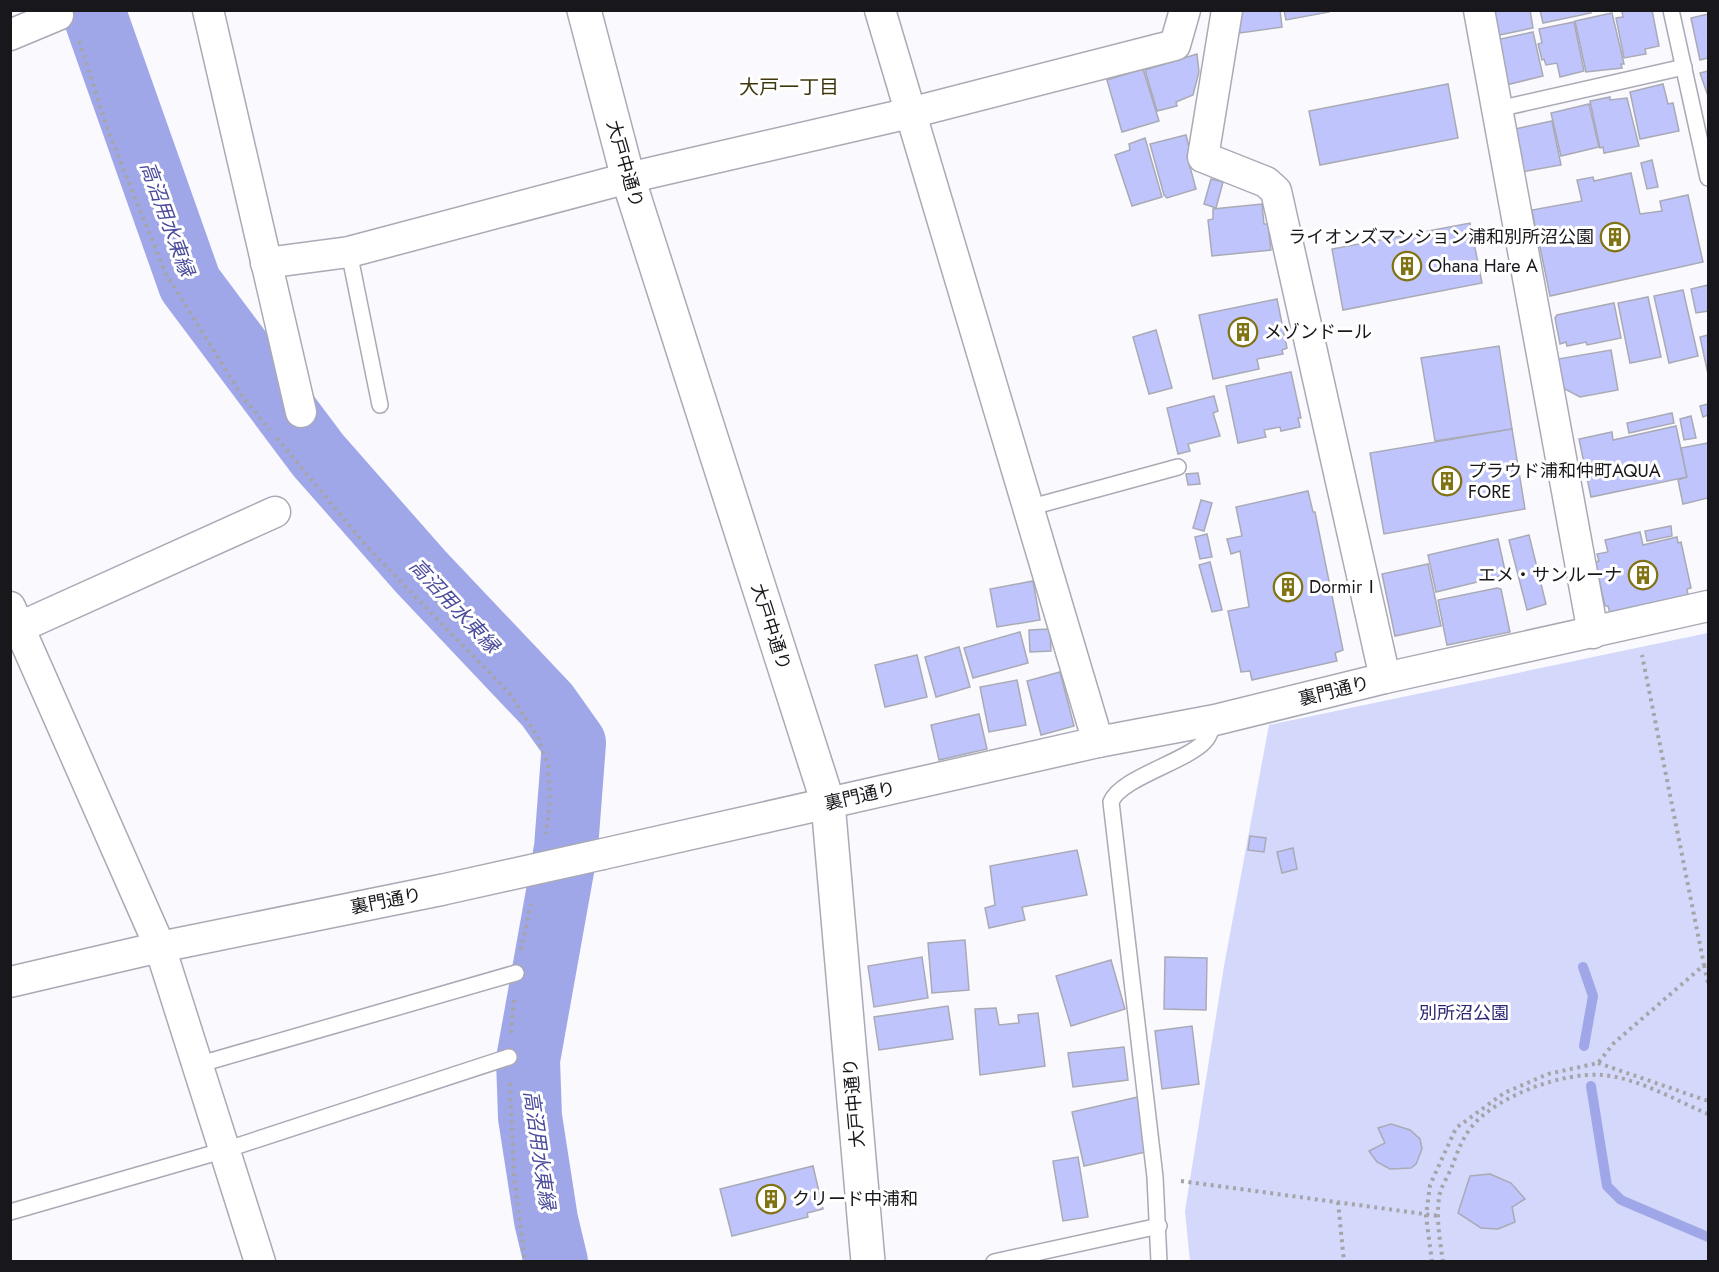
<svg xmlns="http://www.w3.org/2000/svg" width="1719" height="1272" viewBox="0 0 1719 1272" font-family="Jost,'Noto Sans JP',sans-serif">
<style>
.green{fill:#d4d8fa}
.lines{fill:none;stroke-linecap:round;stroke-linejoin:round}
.stream{stroke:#a0a7e9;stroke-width:10}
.river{stroke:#a0a7e9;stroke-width:64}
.building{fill:#bfc5fc;stroke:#a9aab5;stroke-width:1.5}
.lane-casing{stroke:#a9aab5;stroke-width:18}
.street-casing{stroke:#a9aab5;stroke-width:33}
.secondary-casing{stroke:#a9aab5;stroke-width:36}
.path{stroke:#a5a5a9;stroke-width:4;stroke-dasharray:3 4.5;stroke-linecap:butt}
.lane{stroke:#fff;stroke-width:15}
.street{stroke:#fff;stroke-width:30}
.secondary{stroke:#fff;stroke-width:33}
.street-bridge-casing{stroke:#a9aab5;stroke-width:33;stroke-linecap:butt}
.street-bridge{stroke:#fff;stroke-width:30}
.labels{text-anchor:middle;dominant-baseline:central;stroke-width:6;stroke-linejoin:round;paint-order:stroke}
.street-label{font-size:18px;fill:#18181c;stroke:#fff}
.poi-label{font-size:18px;fill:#18181c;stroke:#fff;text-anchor:start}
.park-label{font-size:18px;fill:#2c2773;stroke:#fff}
.neighbourhood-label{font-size:20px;fill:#3f380e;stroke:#fff}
.water-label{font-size:20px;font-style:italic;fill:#4b4c9c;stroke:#fff}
</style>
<rect width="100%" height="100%" fill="#f9f9fe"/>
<polygon class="green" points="1708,633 1708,1261 1190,1262 1185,1211 1224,966 1269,725"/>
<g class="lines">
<g class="stream">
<polyline points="1583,967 1593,996 1584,1046"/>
<polyline points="1591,1086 1607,1186 1621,1200 1708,1237"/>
</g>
<polyline class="river" points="93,10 190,284 318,455 421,572 547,705 574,743 566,848 528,1060 530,1117 546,1220 556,1262"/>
</g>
<g class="building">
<polygon points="1237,10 1280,10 1282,27 1240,33"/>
<polygon points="1284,10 1328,10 1329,12 1286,20"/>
<polygon points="1494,10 1530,10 1533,28 1499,35"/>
<polygon points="1540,10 1591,10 1591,13 1543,23"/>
<polygon points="1629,10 1652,10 1659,46 1645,49 1646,54 1624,58 1616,18 1623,17 1622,12"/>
<polygon points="1612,13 1624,64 1621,64 1622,68 1586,72 1575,21"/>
<polygon points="1708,14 1708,58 1700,60 1691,18"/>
<polygon points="1574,22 1584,71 1560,77 1557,63 1546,65 1544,59 1542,60 1538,44 1542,43 1539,29"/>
<polygon points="1533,32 1543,76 1506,85 1496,40"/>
<polygon points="1197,54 1199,72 1193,95 1176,102 1177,106 1157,111 1145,70"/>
<polygon points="1143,69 1159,121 1122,132 1107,80"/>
<polygon points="1708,71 1708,96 1700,73"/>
<polygon points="1448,84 1458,138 1320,165 1309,111"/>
<polygon points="1663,84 1668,104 1673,103 1679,131 1640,139 1630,92"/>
<polygon points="1610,97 1610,100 1627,98 1639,146 1604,153 1603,147 1600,148 1590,101"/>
<polygon points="1589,104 1599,147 1561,156 1551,113"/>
<polygon points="1552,121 1561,165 1521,172 1515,129"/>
<polygon points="1186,135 1191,155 1187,156 1196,189 1167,198 1164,195 1150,144"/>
<polygon points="1145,138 1162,197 1132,206 1115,155 1130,150 1129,144"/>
<polygon points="1652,160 1658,187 1647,189 1641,163"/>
<polygon points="1631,173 1640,214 1662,211 1660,201 1688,195 1703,262 1550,296 1540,247 1536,247 1531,227 1535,226 1532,210 1582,201 1577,180 1593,177 1594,181"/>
<polygon points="1211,179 1223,182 1216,208 1204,204"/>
<polygon points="1262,204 1264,224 1268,224 1271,250 1212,256 1208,220 1213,219 1213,209"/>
<polygon points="1470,223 1482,283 1343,310 1332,249"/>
<polygon points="1708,285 1708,311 1696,313 1691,289"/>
<polygon points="1683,290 1698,356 1669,363 1654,296"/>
<polygon points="1648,297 1661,357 1630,363 1618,303"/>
<polygon points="1277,299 1287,348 1282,350 1283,354 1257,359 1259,369 1213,379 1199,315"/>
<polygon points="1614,303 1621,338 1587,345 1586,342 1567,346 1566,342 1560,344 1555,318 1557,315"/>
<polygon points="1156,330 1172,388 1149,394 1133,337"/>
<polygon points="1708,335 1708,374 1700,337"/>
<polygon points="1499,346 1512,429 1435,441 1421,358"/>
<polygon points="1611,350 1618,390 1580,397 1563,388 1558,359"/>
<polygon points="1291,372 1301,418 1298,418 1300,427 1281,431 1280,427 1264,430 1266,437 1238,443 1226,386"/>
<polygon points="1214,396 1218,411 1213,413 1220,436 1188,444 1190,451 1178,454 1167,408"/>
<polygon points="1708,404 1708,415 1703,417 1700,406"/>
<polygon points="1672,413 1674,423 1629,433 1627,423"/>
<polygon points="1691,416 1696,438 1684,440 1680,419"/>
<polygon points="1676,426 1687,477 1591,497 1579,439 1612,432 1613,440"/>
<polygon points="1512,429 1525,509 1384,534 1370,453"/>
<polygon points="1708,443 1708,498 1683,504 1678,480 1687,477 1681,448"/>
<polygon points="1198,473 1200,484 1188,485 1186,474"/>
<polygon points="1308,491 1313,512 1315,512 1343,650 1335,653 1337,661 1252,680 1250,671 1241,672 1228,611 1249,607 1240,551 1231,554 1227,539 1242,536 1236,507"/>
<polygon points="1201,500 1212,503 1204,531 1193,528"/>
<polygon points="1671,526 1672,536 1647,541 1645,531"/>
<polygon points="1640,532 1643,545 1677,537 1678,543 1681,542 1691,588 1687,589 1688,595 1610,613 1608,606 1605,606 1595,562 1599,561 1597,554 1608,552 1605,540"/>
<polygon points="1207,534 1212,557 1200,559 1195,537"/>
<polygon points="1529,535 1546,604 1527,610 1509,540"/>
<polygon points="1498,539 1506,575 1436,592 1428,555"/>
<polygon points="1210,562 1222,610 1212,612 1199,565"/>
<polygon points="1428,564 1441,626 1395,636 1382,574"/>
<polygon points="1033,581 1040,620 997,627 990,589"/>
<polygon points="1497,588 1501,589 1510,632 1447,645 1438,600"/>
<polygon points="1050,629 1051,651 1030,652 1029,630"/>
<polygon points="1020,632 1028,663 973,678 964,648"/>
<polygon points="959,647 970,687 936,697 925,657"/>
<polygon points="917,655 927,697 885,707 875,665"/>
<polygon points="1060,672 1074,726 1041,735 1027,681"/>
<polygon points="1017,680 1026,725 989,732 980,687"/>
<polygon points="979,714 987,749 939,760 931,725"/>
<polygon points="1250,836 1266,838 1264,852 1248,850"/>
<polygon points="1293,848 1297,869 1282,873 1277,852"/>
<polygon points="1077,850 1087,895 1022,907 1025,920 989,928 985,908 995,905 990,866"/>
<polygon points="965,940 969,990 932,993 928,943"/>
<polygon points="922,957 928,998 874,1007 868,966"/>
<polygon points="1165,957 1207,958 1206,1010 1164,1009"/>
<polygon points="1111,960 1125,1009 1071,1026 1056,976"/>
<polygon points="948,1006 953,1039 879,1050 874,1017"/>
<polygon points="996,1008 999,1025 1019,1023 1018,1015 1038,1013 1045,1066 980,1075 975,1009"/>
<polygon points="1192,1026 1199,1084 1162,1089 1155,1031"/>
<polygon points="1124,1047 1128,1080 1073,1087 1068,1053"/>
<polygon points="1138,1097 1150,1151 1084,1166 1072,1112"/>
<polygon points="1391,1124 1410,1130 1420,1139 1422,1149 1416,1164 1411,1168 1390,1169 1377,1162 1369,1151 1385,1143 1378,1128"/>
<polygon points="1078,1157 1088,1217 1063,1221 1053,1161"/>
<polygon points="813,1166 823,1209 807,1213 808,1217 732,1236 720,1189"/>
<polygon points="1490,1174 1511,1183 1525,1199 1512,1207 1515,1222 1498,1229 1481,1228 1458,1213 1470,1176"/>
</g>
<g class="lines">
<g class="lane-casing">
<g id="lane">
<polyline points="1671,10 1708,178"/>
<polyline points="1498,109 1684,67"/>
<polyline points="349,252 380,405"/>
<polyline points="1028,508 1178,467"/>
<polyline points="197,1065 516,973"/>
<polyline points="10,1212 225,1150 509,1057"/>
<polyline points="994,1262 1159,1226"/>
<path d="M1159,1262L1155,1177L1111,802C1120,778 1186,762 1205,741C1210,736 1212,727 1215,720"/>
</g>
</g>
<g class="street-casing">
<g id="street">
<polyline points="208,10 301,412"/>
<polyline points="880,10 1098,742"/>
<polyline points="1227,10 1203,157 1266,182 1276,191 1385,678"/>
<polyline points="1479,10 1593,633"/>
<polyline points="10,35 58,15"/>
<polyline points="266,263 349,252 628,178 910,113 1175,45 1185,10"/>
<polyline points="10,607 160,947 260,1262"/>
<polyline points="20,627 275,512"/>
<polyline points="603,854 1098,742 1215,720 1385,678 1708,606"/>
<polyline points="10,982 160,947 441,890"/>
</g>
</g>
<g class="secondary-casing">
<polyline id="secondary" points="584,10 628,178 828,803 868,1262"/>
</g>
<g class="path">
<polyline points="79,41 109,133 165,272 242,396 270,430"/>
<polyline points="277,438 368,548 510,694 538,737 548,766 550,801 546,834"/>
<polyline points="521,950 531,904"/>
<polyline points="1704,965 1708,983"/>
<polyline points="511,1033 514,999"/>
<polyline points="1598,1063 1708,1101"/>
<polyline points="510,1083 514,1176 525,1262"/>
<polyline points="1181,1181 1439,1216"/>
<polyline points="1338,1202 1344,1262"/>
<polyline points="1432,1262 1426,1216 1430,1185 1456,1128 1504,1093 1548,1074 1598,1063 1614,1043 1704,965 1642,655"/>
<path d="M1443,1262C1440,1241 1436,1219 1439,1198C1440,1188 1447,1178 1451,1169C1457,1154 1462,1137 1474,1124C1500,1095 1563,1072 1602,1075C1638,1078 1675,1100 1708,1114"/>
</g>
<use href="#lane" class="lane"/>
<use href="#street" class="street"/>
<use href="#secondary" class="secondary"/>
<g class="street-bridge-casing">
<polyline id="street-bridge" points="441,890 603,854"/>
</g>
<use href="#street-bridge" class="street-bridge"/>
</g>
<defs>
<g id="building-ring" transform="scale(1.5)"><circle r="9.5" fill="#fff" stroke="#817314" stroke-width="1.5"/><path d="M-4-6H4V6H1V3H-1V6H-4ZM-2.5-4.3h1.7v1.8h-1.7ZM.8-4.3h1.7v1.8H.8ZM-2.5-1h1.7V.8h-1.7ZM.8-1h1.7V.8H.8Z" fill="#817314"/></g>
</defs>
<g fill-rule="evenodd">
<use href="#building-ring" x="1615" y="237"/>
<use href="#building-ring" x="1407" y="266"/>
<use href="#building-ring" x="1243" y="332"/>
<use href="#building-ring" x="1447" y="481"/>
<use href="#building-ring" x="1643" y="575"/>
<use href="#building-ring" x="1288" y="587"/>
<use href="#building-ring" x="771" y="1199"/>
</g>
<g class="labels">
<g class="street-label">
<text transform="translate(625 164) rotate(74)">大戸中通り</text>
<text transform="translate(771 627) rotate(72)">大戸中通り</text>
<text transform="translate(1334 691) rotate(-14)">裏門通り</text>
<text transform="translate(860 796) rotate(-13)">裏門通り</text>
<text transform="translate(386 901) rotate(-11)">裏門通り</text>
<text transform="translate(854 1103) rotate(-95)">大戸中通り</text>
</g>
<g class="poi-label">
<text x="1594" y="237" text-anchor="end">ライオンズマンション浦和別所沼公園</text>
<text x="1428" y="266">Ohana Hare A</text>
<text x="1264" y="332">メゾンドール</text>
<text x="1468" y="471">プラウド浦和仲町AQUA<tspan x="1468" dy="21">FORE</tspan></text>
<text x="1622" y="575" text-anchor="end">エメ・サンルーナ</text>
<text x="1309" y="587">DormirⅠ</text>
<text x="792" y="1199">クリード中浦和</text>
</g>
<g class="park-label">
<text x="1464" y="1013">別所沼公園</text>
</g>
<g class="neighbourhood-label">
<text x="789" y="87">大戸一丁目</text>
</g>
<g class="water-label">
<text transform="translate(167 219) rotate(70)">高沼用水東縁</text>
<text transform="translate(454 606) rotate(47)">高沼用水東縁</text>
<text transform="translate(539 1150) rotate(82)">高沼用水東縁</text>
</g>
</g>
<rect width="1719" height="1272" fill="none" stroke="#18181c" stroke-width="24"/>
</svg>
